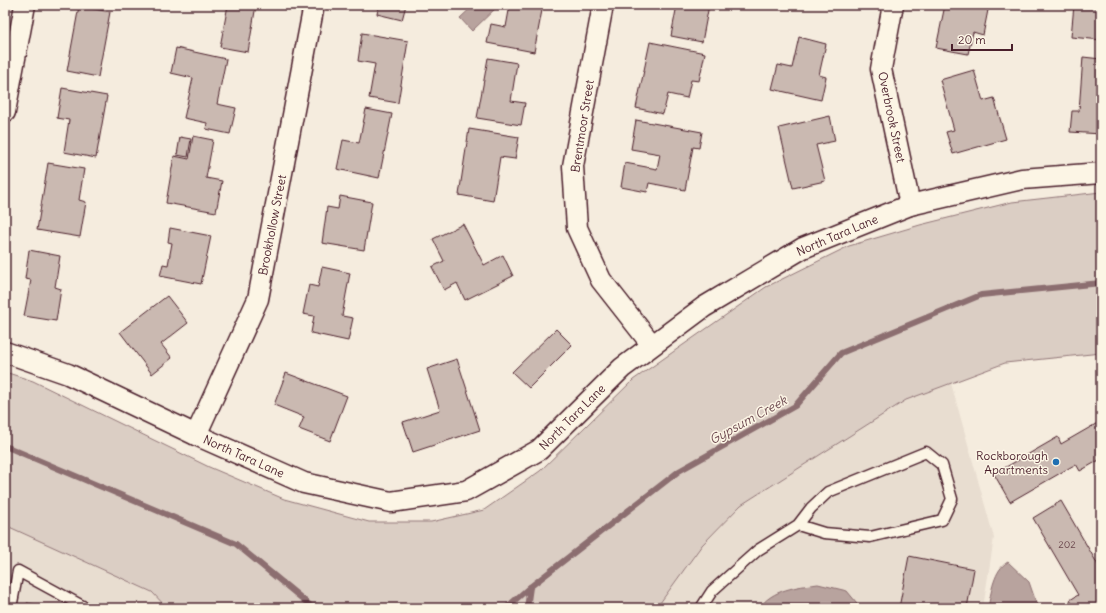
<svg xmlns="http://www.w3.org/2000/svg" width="1106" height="613" viewBox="0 0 1106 613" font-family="Delius,sans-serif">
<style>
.built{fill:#e8ddd0}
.green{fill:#dbcec4;stroke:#927678}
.water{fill:#b8a39e;stroke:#8c6e70}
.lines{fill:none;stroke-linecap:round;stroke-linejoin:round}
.stream{stroke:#8c6e70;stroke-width:6}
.building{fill:#cab9b1;stroke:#4a1f2b}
.lane-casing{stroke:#4a1f2b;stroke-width:13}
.street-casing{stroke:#4a1f2b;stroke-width:23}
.lane{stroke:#fcf5e5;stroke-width:10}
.street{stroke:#fcf5e5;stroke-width:20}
.poi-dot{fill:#1f6fb2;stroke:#fcf5e5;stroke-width:1.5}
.labels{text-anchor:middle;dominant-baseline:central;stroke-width:3;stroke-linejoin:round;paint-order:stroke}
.number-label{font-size:10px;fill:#6a464c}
.street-label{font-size:12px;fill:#4a1f2b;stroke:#fcf5e5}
.poi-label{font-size:12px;fill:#4a1f2b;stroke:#fcf5e5;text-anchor:end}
.water-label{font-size:13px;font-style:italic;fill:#704d53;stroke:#fcf5e5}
</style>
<rect width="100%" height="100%" fill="#f5ecde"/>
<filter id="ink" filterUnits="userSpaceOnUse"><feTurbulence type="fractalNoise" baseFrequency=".025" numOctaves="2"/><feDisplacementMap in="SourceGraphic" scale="8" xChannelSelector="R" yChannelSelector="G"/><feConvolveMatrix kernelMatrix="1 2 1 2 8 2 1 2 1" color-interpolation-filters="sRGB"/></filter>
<g filter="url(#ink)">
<g class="built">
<polygon points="951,383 994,538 983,608 658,608 660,603 702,545 741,505 906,400"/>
<polygon points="9,526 152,592 167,608 5,608 5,537"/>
</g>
<polygon class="green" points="1101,192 1101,353 1005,363 906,400 741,505 702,545 660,603 658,608 167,608 152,592 5,525 5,372 33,381 209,467 284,499 369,522 431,522 484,510 540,471 633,380 766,287 849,246 920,225 1012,202"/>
<g class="water">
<polygon points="474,5 499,5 472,31 460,18"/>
<path d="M1008,562L1029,582L1038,608H988C991,593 994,569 1008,562Z"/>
<path d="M818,584L847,591L861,608H759C773,589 796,587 818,584Z"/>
</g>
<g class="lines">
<g class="stream">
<polyline points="5,446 236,544 311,606 327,608"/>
<polyline points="506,608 530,587"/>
<polyline points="527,608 530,587 679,471 795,406 841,353 981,295 1101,283"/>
</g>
</g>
<g class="building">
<polygon points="228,5 256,5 248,52 220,47"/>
<polygon points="379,5 406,5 402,20 377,14"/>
<polygon points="510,5 543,5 534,52 487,43 491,24 506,27"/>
<polygon points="677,5 709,5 702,42 671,36"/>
<polygon points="945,5 989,5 983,35 973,32 968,54 936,48"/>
<polygon points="1074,5 1101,5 1101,40 1071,37"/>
<polygon points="79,6 110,12 98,77 67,71"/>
<polygon points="362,33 408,41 398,103 369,98 375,64 358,61"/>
<polygon points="799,37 826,44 819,75 826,77 821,100 772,89 778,65 792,68"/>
<polygon points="650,42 705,53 699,81 691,80 687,98 668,94 663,114 636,108"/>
<polygon points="176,48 226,59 217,104 236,108 230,134 206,129 207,123 184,118 193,78 171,73"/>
<polygon points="1083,57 1101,59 1101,134 1070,132 1072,111 1079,111"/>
<polygon points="488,58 517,63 511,101 525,103 521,125 477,118"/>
<polygon points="974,70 983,101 994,98 1006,139 953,154 946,132 954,130 940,80"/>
<polygon points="62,88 107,96 96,158 64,152 69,120 57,118"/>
<polygon points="366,109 392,114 379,178 337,169 343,140 359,143"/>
<polygon points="830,116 835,141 816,145 825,181 793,188 779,128"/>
<polygon points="636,120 702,132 699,148 693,147 685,190 649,183 647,192 621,187 625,163 657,169 660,154 631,149"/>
<polygon points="469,129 519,137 515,159 500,157 493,201 459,195"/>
<polygon points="193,136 213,140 206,178 222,181 216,212 166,203 174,156 189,159"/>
<polygon points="180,137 191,139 188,157 177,155"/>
<polygon points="48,163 84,169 79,200 86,202 80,237 37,230"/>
<polygon points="340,196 372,202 364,250 322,243 327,207 338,209"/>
<polygon points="463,224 484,265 503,255 513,276 465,300 457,283 444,290 432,267 444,261 433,239"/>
<polygon points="170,228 211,236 201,284 160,276 163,264 168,265 172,243 168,242"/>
<polygon points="29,250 60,256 55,287 61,289 56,321 24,316 31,280 25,279"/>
<polygon points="322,267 350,273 342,316 353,318 348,341 311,333 314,316 303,314 309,285 318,287"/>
<polygon points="167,296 188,323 161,344 172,358 152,374 120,332"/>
<polygon points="556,329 572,345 529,388 512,372"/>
<polygon points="457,359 480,430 413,452 403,422 440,410 427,369"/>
<polygon points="286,373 347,396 330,441 299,429 304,417 274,405"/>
<polygon points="1101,421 1101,459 1080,471 1076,464 1010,502 994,474 1058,437 1061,444"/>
<polygon points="1061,501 1101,570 1101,608 1074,608 1070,600 1078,595 1033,518"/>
<polygon points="909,556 974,569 967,608 899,608"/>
<polygon points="27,603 52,608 26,608"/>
</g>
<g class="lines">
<g class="lane-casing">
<g id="lane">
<polyline points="11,608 18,571 86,608"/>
<polyline points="701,608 712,591 758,550 798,525 811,508 828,492 926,452 942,465 952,499 942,520 870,537 824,533 798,525"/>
</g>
</g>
<g class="street-casing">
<g id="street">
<polyline points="603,5 573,166 577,228 601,280 652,345"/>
<polyline points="893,5 881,69 910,205"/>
<polyline points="5,112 25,5"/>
<polyline points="5,352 68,374 196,435 304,483 391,502 466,491 539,450 622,368 704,307 803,248 910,205 1022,179 1101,173"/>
<polyline points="196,435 258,299 314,5"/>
</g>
</g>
<use href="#lane" class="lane"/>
<use href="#street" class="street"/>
</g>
</g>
<circle class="poi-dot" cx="1056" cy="462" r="4"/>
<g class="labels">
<g class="number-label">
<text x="1067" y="544">202</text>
</g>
<g class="street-label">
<text transform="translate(892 117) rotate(78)">Overbrook Street</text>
<text transform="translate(582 126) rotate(-81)">Brentmoor Street</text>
<text transform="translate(272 225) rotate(-79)">Brookhollow Street</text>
<text transform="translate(837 235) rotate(-23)">North Tara Lane</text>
<text transform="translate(572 417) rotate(-45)">North Tara Lane</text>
<text transform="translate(244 456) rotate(24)">North Tara Lane</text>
</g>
<g class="poi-label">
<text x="1048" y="455">Rockborough<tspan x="1048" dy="14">Apartments</tspan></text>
</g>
<g class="water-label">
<text transform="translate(748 420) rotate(-29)">Gypsum Creek</text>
</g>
</g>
<rect width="1106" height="613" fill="none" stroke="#fcf5e5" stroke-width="20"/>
<rect x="10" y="10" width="1086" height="593" fill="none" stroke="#4a1f2b" stroke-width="1.5" filter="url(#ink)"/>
<path d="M952 44v6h60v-6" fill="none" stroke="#4a1f2b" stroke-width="2"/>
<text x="958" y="44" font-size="12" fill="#4a1f2b" stroke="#fcf5e5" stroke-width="3" paint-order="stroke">20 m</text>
</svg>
